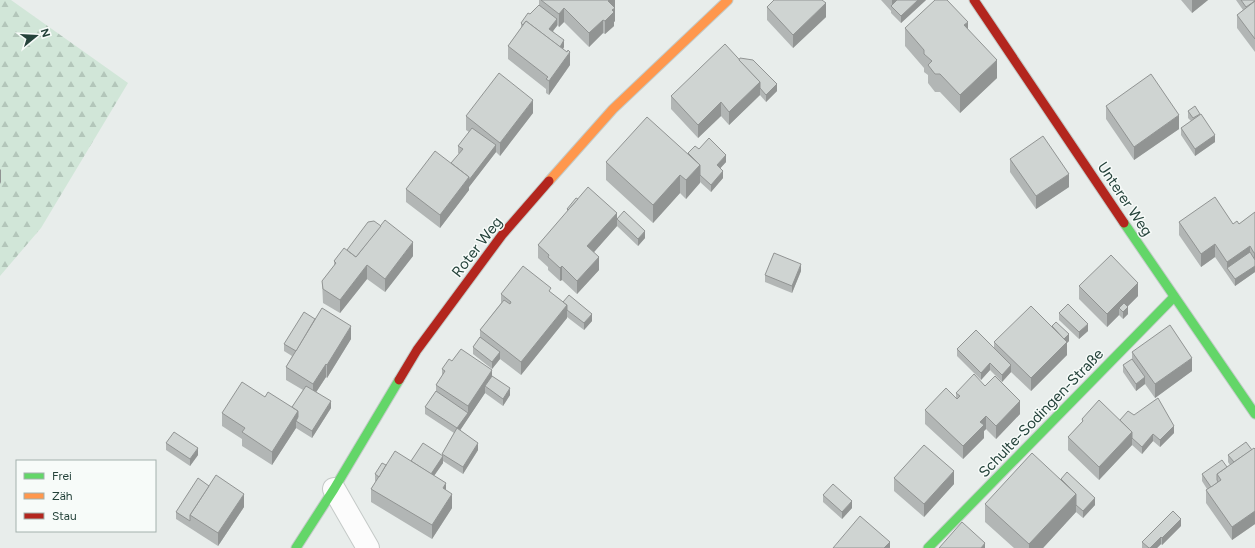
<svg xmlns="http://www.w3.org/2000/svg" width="1255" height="548" viewBox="0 0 1255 548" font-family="Figtree,sans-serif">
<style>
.forest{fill:url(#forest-firs)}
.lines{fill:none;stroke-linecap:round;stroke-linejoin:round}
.street-casing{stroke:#c5cac8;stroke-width:24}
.fast-casing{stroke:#c3cbc8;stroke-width:11}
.slow-casing{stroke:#c3cbc8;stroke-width:11}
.jam-casing{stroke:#c3cbc8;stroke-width:11}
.street{stroke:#fcfcfc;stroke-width:22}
.fast{stroke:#63d668;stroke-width:9}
.slow{stroke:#ff974d;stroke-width:9}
.jam{stroke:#b3261e;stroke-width:9}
.wall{fill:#b2b6b5}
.shaded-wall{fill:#919493}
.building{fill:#cfd4d2;stroke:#919493}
.labels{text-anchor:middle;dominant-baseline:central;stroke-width:3;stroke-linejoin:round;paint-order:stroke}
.street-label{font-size:15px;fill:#24423a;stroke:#f7fbf9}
</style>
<defs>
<pattern id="forest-firs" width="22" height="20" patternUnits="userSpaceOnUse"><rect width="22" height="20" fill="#d1e6d8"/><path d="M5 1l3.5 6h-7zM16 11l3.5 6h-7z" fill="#b3c6ba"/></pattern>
</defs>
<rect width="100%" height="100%" fill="#e8edeb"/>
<polygon class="forest" points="0,0 11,0 128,83 41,228 0,276"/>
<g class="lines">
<g class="street-casing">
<polyline id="street" points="334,489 368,548"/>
</g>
<g class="fast-casing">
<g id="fast">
<polyline points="1124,223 1255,414"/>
<polyline points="296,548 334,489 399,380"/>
<polyline points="928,548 1174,297"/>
</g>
</g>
<g class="slow-casing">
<polyline id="slow" points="549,181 613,109 728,0"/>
</g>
<g class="jam-casing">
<g id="jam">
<polyline points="974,0 1124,223"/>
<polyline points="399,380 417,350 502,235 549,181"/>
</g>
</g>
<use href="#street" class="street"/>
<use href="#fast" class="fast"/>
<use href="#slow" class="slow"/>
<use href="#jam" class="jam"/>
</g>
<g class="wall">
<polygon points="539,0 615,0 615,21 614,22 614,26 605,34 603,33 589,47 564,22 559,27 557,25 553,31 564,47 563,49 570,65 549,95 546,93 546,89 508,59 508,46 521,28 521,23 539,5"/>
<polygon points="881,0 926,0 901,23 891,13 891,11"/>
<polygon points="1181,0 1208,0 1192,13"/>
<polygon points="1236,0 1255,0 1255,52 1237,28 1237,15 1243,10"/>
<polygon points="767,7 826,17 793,48 767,20"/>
<polygon points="905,28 968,30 997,78 960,113 940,92 935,92 928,83 928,75 924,72 924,68 905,46"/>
<polygon points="739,60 777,91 766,102 760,95 729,125 721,116 698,138 671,109 671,96"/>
<polygon points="1106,106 1179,129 1134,160 1106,119"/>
<polygon points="1188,111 1200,115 1215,142 1195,156 1181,135 1181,128 1191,121 1188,118"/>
<polygon points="533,113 500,156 496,152 469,187 469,190 440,228 406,202 406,189 451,163 459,154 458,153 458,146 469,132 466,130 466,116"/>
<polygon points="699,149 726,162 720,168 723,178 711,192 700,182 686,199 680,193 653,223 606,180 606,162 688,153"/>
<polygon points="1010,159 1069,187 1036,209 1010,172"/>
<polygon points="578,199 617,219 645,238 638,246 617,226 594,252 599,270 577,294 562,280 560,281 548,270 548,267 538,258 538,245 567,212 567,209"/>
<polygon points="1255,212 1255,272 1235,286 1215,257 1201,267 1179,235 1179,222 1239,224"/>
<polygon points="347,250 413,256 385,292 367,279 340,313 323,303 322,281 334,266 334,261"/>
<polygon points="801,271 792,293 765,282 765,275"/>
<polygon points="1079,286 1138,296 1127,307 1128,314 1123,319 1119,315 1107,327 1079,299"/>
<polygon points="551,293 563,302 592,321 584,330 567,317 567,318 521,375 500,359 492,369 473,354 473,347 480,337 480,330 501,303 501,294"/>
<polygon points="1059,313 1088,331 1079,339 1059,320"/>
<polygon points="315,319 351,339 327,378 326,377 316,392 331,408 312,438 296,428 272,465 242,446 242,439 222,426 222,413 265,397 292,407 303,390 286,380 286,367 292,356 284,351 284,344"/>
<polygon points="1052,326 1069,341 1067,343 1067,355 1031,391 1011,372 1002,382 990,370 981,380 957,356 957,349 994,348 994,342"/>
<polygon points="1132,352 1192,371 1155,398 1145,384 1136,391 1123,372 1123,365 1132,359"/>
<polygon points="452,361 492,376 510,395 503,406 485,393 460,430 478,450 463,474 443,461 443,463 434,476 446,491 452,508 432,539 371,502 371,489 376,482 375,481 375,474 386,465 442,456 442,454 454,433 425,414 425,407 436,391 436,385 442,376 442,369"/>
<polygon points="985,386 1020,414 996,439 986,429 984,431 984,438 963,459 925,424 925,410 956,398 956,393"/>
<polygon points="1134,415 1174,433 1160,447 1153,441 1142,454 1132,445 1099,480 1068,450 1068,437 1082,422 1082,419 1120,420"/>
<polygon points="166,443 198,455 190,466 166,450"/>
<polygon points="1255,449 1255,524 1232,540 1206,503 1206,490 1207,489 1202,481 1202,474 1227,467 1230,465 1228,462 1228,455"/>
<polygon points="894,478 954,484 924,517 894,491"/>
<polygon points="1061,479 1095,505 1083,518 1076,512 1043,548 1014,548 985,522 985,504"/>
<polygon points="209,486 244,507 218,546 176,519 176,512"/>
<polygon points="823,495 852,508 842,519 823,502"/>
<polygon points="1181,526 1162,545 1161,544 1157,548 1142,548 1142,542"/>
</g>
<g class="shaded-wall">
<polygon points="609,0 615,0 615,21 614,22 614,26 605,34 605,21 608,1"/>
<polygon points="892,0 905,0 892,7"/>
<polygon points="918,0 926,0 901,23 901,16"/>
<polygon points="1192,0 1208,0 1192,13"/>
<polygon points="826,3 826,17 793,48 793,35"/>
<polygon points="564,8 564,22 559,27 559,14"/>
<polygon points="557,19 557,26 549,36 549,29"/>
<polygon points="603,20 603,33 589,47 589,33"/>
<polygon points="968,22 968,40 964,25"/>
<polygon points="564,40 564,47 557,58 557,51"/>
<polygon points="570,52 570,65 549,95 549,81"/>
<polygon points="997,60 997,78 960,113 960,95"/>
<polygon points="760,82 760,95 729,125 729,112"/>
<polygon points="777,84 777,91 766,102 766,95"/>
<polygon points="533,100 533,113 500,156 500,143"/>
<polygon points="721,102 721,116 698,138 698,125"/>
<polygon points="1179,115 1179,129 1134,160 1134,147"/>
<polygon points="1215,135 1215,142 1195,156 1195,149"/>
<polygon points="496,145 496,152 469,187 469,190 440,228 440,215 469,177"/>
<polygon points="726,155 726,162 717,172 717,165"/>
<polygon points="700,165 700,183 686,199 686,180"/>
<polygon points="1,169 1,182 0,184 0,170"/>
<polygon points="723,171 723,178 711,192 711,185"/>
<polygon points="1069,174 1069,187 1036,209 1036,196"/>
<polygon points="680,175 680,193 653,223 653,205"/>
<polygon points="617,213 617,226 587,260 587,246"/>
<polygon points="645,231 645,238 638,246 638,239"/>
<polygon points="413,242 413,256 385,292 385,279"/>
<polygon points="1215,244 1215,257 1201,267 1201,254"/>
<polygon points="1250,246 1250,259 1227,268 1227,262"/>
<polygon points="1254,253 1255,253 1255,272 1235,286 1235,279 1254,266"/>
<polygon points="599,257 599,270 577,294 577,281"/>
<polygon points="801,264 801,271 792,293 792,286"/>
<polygon points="367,265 367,279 340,313 340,300"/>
<polygon points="562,266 562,280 560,281 560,268"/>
<polygon points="1138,283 1138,296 1123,311 1119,308 1119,315 1107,327 1107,314"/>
<polygon points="567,305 567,318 521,375 521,362"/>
<polygon points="1128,307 1128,314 1123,319 1123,312"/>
<polygon points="592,314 592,321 584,330 584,323"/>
<polygon points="1088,324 1088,331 1079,339 1079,332"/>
<polygon points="351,326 351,339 327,378 327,365"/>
<polygon points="1069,334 1069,341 1067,343 1067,355 1031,391 1031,378 1061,342"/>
<polygon points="500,352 500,359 492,369 492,362"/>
<polygon points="1192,358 1192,371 1155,398 1155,384"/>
<polygon points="990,363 990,370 981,380 981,373"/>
<polygon points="326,364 326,377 313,397 313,384"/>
<polygon points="1011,365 1011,372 1002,382 1002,375"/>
<polygon points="492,370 492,383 485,386 485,393 457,435 457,428 468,413 468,406"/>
<polygon points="1145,377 1145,384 1136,391 1136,384"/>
<polygon points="510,388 510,395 503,406 503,399"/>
<polygon points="331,401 331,408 312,438 312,431"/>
<polygon points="1020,401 1020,414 996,439 996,426"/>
<polygon points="298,411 298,422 296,421 296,428 272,465 272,452"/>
<polygon points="986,416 986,429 984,431 984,438 963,459 963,446 980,422"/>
<polygon points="1174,426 1174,433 1160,447 1160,440"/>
<polygon points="1132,432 1132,445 1099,480 1099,467"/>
<polygon points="1153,434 1153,441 1142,454 1142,447"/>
<polygon points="478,443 478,450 463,474 463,467"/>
<polygon points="198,448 198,455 190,466 190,459"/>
<polygon points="443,456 443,463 431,480 431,474"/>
<polygon points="954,471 954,484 924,517 924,504"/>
<polygon points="446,483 446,496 443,488"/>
<polygon points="244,494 244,507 218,546 218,533"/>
<polygon points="452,494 452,508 432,539 432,525"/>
<polygon points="1076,494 1076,512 1043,548 1029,548 1029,544"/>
<polygon points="1095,498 1095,505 1083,518 1083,511"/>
<polygon points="852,501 852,508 842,519 842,512"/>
<polygon points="1255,511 1255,524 1232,540 1232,527"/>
<polygon points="1181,519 1181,526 1162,545 1162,538"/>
<polygon points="1161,537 1161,544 1157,548 1150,548"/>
<polygon points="890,542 890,548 884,548"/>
<polygon points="985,543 985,548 981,548"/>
</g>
<g class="building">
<polygon points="541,0 609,0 608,1 615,8 612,10 614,12 605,21 603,20 589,33 564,8 559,14"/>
<polygon points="774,0 822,0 826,3 793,35 767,7"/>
<polygon points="897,0 918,0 901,16 891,6"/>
<polygon points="935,0 947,0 968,22 964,25 997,60 960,95 940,74 935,74 928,65 932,61 924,54 924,50 905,28"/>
<polygon points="1241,0 1255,0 1255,1 1246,7"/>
<polygon points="1255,1 1255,39 1237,15"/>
<polygon points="539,5 557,19 549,29 564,40 560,47 526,21 523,25 521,23 528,13 530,14"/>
<polygon points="526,21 567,52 568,50 570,52 549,81 546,79 548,77 508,46"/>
<polygon points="725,44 760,82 729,112 721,102 698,125 671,96"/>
<polygon points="740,58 753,60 777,84 766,95 760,88 760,82 739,60"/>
<polygon points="499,73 533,100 500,143 466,116"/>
<polygon points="1151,74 1179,115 1134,147 1106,106"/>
<polygon points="1195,106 1200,114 1193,118 1188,111"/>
<polygon points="1201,114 1215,135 1195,149 1181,128"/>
<polygon points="647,117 700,165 686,180 680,175 653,205 606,162"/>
<polygon points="472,128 496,145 469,180 469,177 451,163 463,149 458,146"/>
<polygon points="1043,136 1069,174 1036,196 1010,159"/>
<polygon points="709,138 726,155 717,165 723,171 711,185 700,175 700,165 688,153 695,146 699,149"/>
<polygon points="435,151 469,177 440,215 406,189"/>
<polygon points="588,187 617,213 587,246 599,257 577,281 562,266 560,268 548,257 549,255 538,245"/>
<polygon points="1215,197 1233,224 1237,221 1239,224 1255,212 1255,253 1254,253 1250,246 1227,262 1215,244 1201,254 1179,222"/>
<polygon points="576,198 578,199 568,210 567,209"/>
<polygon points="624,211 645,231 638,239 617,219"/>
<polygon points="385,220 413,242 385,279 367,265 340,300 323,289 322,281 336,263 334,261 344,248 356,257"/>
<polygon points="374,221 381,226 356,257 347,250 368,222"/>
<polygon points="1250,252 1255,260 1255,266 1235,279 1227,268"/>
<polygon points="774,253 801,264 792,286 765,275"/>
<polygon points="1111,255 1138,283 1107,314 1079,286"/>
<polygon points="523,266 551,288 549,291 567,305 521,362 480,330 504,300 510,304 511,302 501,294"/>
<polygon points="569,295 592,314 584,323 567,310 567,305 563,302"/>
<polygon points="1124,303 1128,307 1123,312 1119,308"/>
<polygon points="1068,304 1088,324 1079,332 1059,313"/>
<polygon points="1031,306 1067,342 1031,378 994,342"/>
<polygon points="322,308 351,326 327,365 326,364 313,384 286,367"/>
<polygon points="304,312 315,319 296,351 284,344"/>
<polygon points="1056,322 1069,334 1064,339 1052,326"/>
<polygon points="1170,325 1192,358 1155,384 1132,352"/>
<polygon points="976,330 1011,365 1002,375 990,363 981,373 957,349"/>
<polygon points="480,337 500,352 492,362 473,347"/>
<polygon points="461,349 492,370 468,406 436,385 445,371 442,369 449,359 452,361"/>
<polygon points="1132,359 1145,377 1136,384 1123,365"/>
<polygon points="974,374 985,386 995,376 1020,401 996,426 986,416 980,422 984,425 963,446 925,410 946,388 957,399 960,396 956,393"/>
<polygon points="492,376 510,388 503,399 485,386"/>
<polygon points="242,382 265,397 268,392 298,411 272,452 242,432 245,428 222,413"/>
<polygon points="306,386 331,401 312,431 296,421 298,417 298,411 292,407"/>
<polygon points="436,391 468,413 457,428 425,407"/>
<polygon points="1158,398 1174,426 1160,440 1153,434 1142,447 1132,438 1132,432 1120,420 1128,411 1134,415"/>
<polygon points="1099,400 1132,432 1099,467 1068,437 1083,421 1082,419"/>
<polygon points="457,428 478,443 463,467 442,454"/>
<polygon points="174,432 198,448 190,459 166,443"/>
<polygon points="1246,442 1252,450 1234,462 1228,455"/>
<polygon points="423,443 443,456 431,474 411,461"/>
<polygon points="924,445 954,471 924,504 894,478"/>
<polygon points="1254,448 1255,449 1255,511 1232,527 1206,490 1221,480 1217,474"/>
<polygon points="395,451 446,483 443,488 452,494 432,525 371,489"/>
<polygon points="1032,453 1076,494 1029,544 985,504"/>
<polygon points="1222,460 1227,467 1217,474 1217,480 1218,482 1211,487 1202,474"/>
<polygon points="382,463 386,465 379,477 375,474"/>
<polygon points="1067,472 1095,498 1083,511 1076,505 1076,494 1061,479"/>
<polygon points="216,475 244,494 218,533 190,515"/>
<polygon points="198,478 209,486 190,515 190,521 176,512"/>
<polygon points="833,484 852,501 842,512 823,495"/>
<polygon points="1173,511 1181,519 1162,538 1161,537 1150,548 1149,548 1142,542"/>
<polygon points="860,516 890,542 884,548 833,548"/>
<polygon points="962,522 985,543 981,548 939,548"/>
</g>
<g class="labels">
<g class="street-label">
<text transform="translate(1125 199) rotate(56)">Unterer Weg</text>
<text transform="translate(477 247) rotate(-52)">Roter Weg</text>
<text transform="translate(1041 413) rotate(-46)">Schulte-Sodingen-Straße</text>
</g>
</g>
<rect x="16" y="460" width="140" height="72" fill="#f7fbf9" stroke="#a3b1ad"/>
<rect x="24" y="473" width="20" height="6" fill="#63d668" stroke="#a3b1ad"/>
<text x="52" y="480" font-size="12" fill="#24423a">Frei</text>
<rect x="24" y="493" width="20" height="6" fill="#ff974d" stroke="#a3b1ad"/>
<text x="52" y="500" font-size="12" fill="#24423a">Zäh</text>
<rect x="24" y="513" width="20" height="6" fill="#b3261e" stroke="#a3b1ad"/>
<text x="52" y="520" font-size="12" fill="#24423a">Stau</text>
<g transform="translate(36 36) rotate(72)" stroke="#f7fbf9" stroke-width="3" paint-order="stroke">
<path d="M0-3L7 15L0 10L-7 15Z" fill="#24423a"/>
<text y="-6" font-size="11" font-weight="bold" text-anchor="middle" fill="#24423a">N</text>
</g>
</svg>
